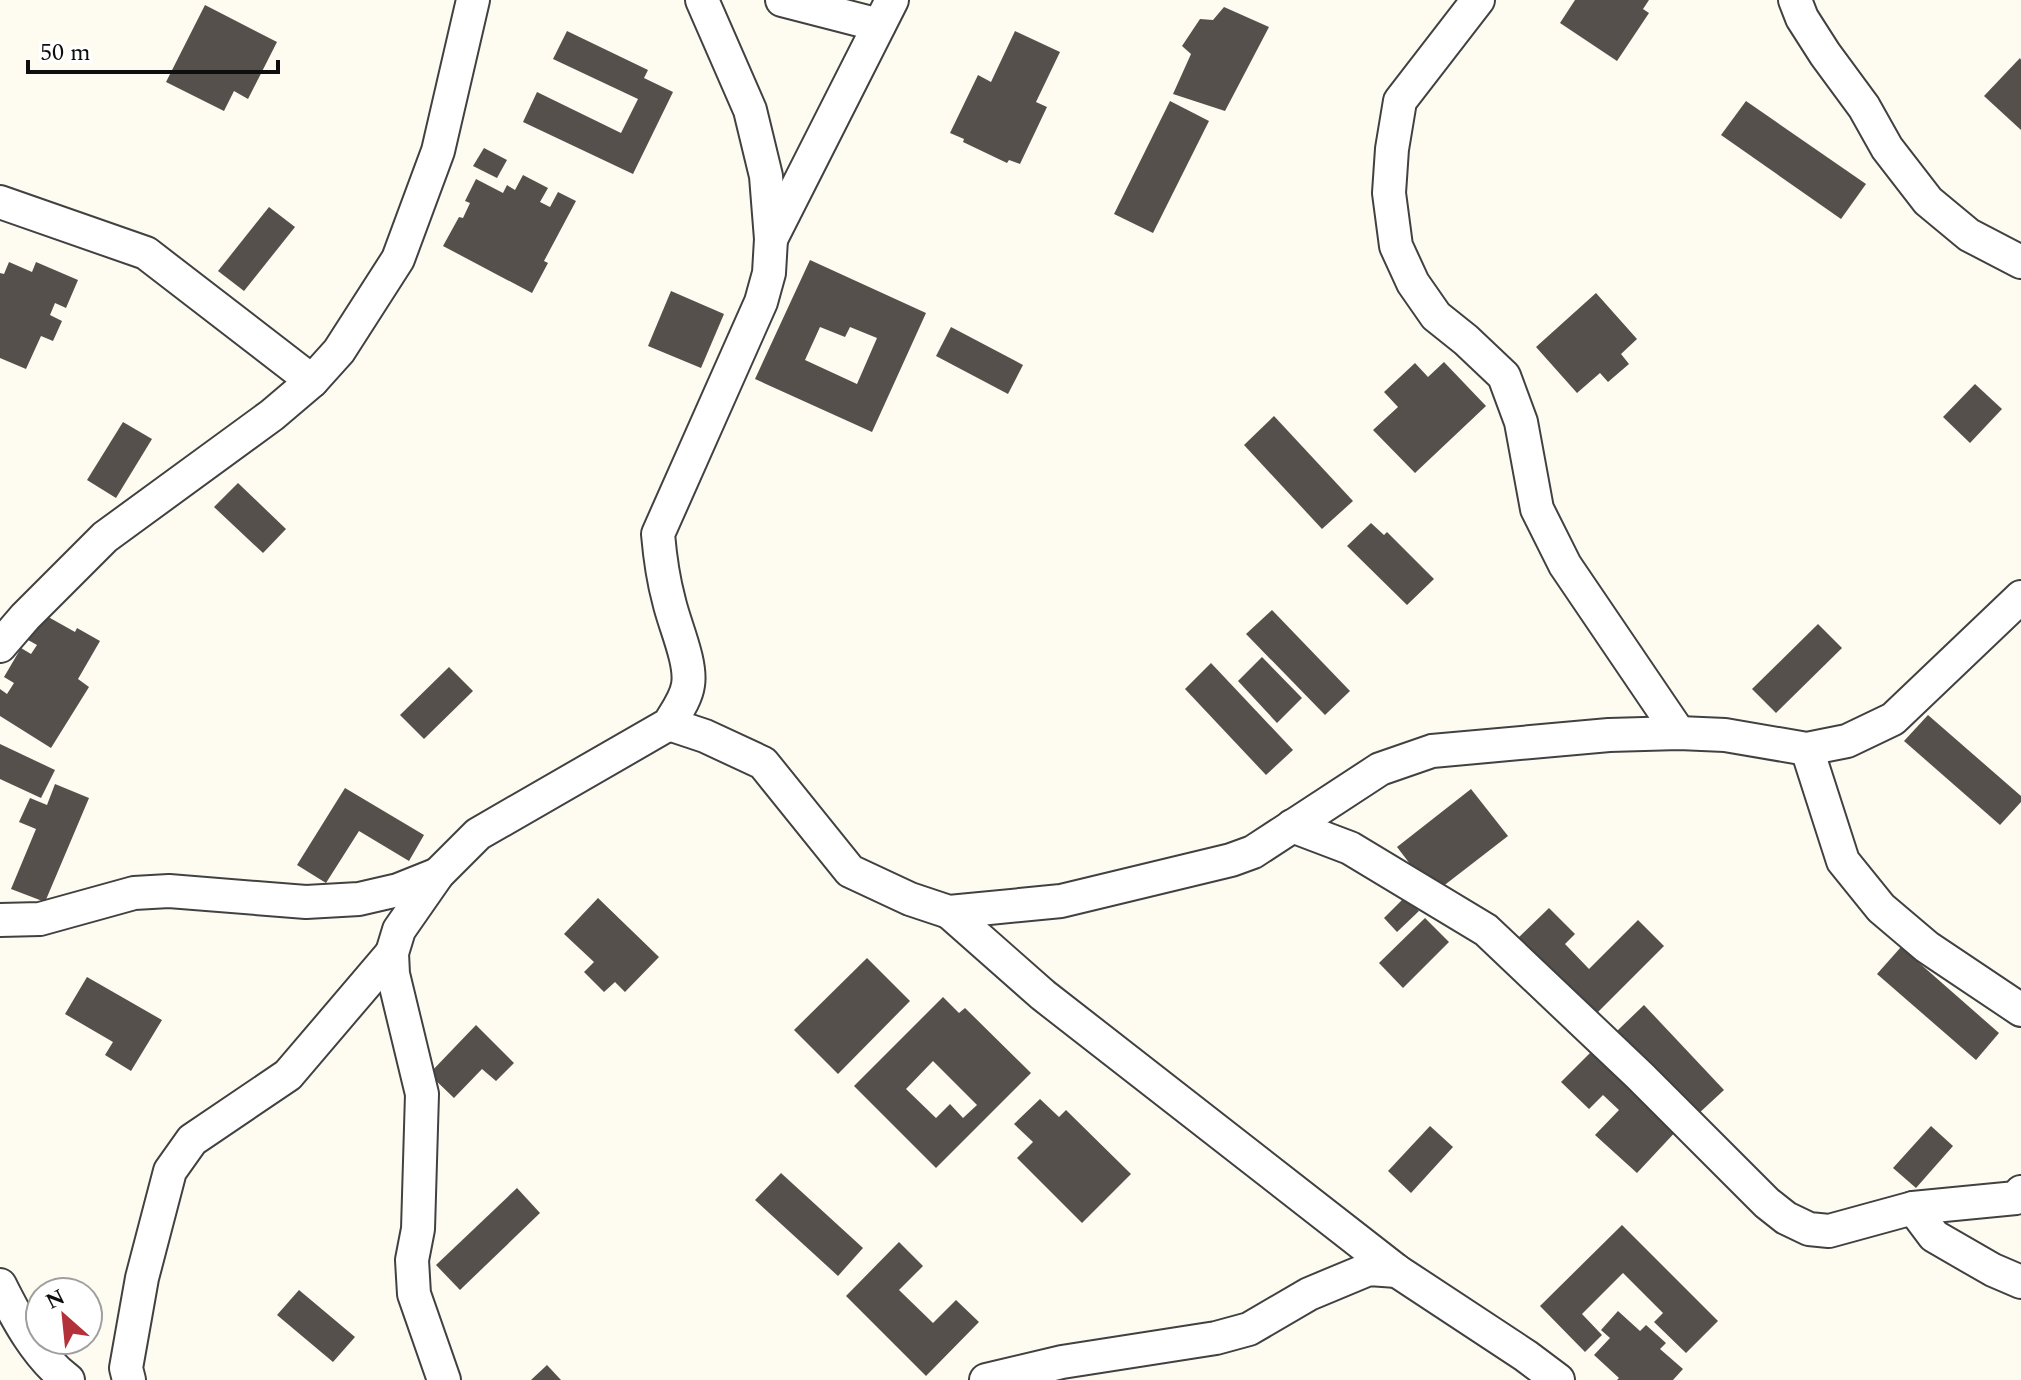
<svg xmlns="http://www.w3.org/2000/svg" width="2021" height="1380" viewBox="0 0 2021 1380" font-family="Spectral,serif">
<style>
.building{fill:#56504c;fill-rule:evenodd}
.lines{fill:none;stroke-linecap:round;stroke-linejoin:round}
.minor-casing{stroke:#414141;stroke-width:36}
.minor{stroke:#fff;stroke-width:32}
</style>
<rect width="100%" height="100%" fill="#fefbf1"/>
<g class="building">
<polygon points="1575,0 1649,0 1643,9 1649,13 1617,61 1560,23"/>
<polygon points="205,5 277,42 248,99 234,91 224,111 166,82"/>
<polygon points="1224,7 1269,27 1225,111 1173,94 1191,54 1182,46 1200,19 1213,20"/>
<polygon points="567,31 648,70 644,78 673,92 633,174 523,122 537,92 621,133 638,99 553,59"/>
<polygon points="1015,31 1060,52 1036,102 1047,107 1020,164 1009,160 1007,163 963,142 964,139 950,133 978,75 991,82"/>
<polygon points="2020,58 2021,60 2021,130 1984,96"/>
<polygon points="1170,101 1209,121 1153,233 1114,214"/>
<polygon points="1746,101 1866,184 1841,219 1721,135"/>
<polygon points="484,148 507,160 497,178 473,166"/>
<polygon points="523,175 548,188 540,202 550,207 558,192 576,201 544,261 548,263 532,293 443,246 459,217 463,218 470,203 465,201 476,179 503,193 507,185 515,190"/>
<polygon points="269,207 295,227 244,291 218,271"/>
<path d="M810,260L926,313L872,432L755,379ZM820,327L845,337L850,327L877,338L857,384L805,360Z"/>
<polygon points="9,262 32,272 36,262 78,280 66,308 55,303 50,315 62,321 53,341 41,336 26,369 0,358 0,273 4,274"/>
<polygon points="671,291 724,314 701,368 648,346"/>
<polygon points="1596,293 1637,339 1621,354 1629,364 1608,382 1600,373 1577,393 1536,347"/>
<polygon points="951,327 1023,365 1008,394 936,356"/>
<polygon points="1444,362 1486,406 1415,473 1373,430 1398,407 1384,392 1415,363 1428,377"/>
<polygon points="1975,384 2002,409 1970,443 1943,417"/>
<polygon points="1274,416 1353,501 1322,529 1244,445"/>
<polygon points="123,422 152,439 116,498 87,480"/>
<polygon points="238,483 286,529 263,553 214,507"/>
<polygon points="1371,523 1384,535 1387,532 1434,579 1407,605 1347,546"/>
<polygon points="1272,610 1350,691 1325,715 1246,634"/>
<polygon points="43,614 75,632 77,628 100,641 78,679 89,687 51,748 0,716 0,689 7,694 14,683 4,677 21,648 31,654 37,645 28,640"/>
<polygon points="1818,624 1842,648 1776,713 1752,689"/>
<polygon points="1262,657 1302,698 1277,723 1238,681"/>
<polygon points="1211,663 1293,750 1266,775 1185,689"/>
<polygon points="449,667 473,691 424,739 400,715"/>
<polygon points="1928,715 2021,796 2021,802 2000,825 1904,741"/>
<polygon points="0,744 55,770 41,798 0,779"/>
<polygon points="55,784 89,798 45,902 11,889 36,829 19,822 30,798 47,805"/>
<polygon points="345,788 424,835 409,861 359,831 326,883 297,865"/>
<polygon points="1471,789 1508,836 1433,894 1397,847"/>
<polygon points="1405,897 1419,911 1397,932 1384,918"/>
<polygon points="598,898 659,957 625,992 615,982 604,992 584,972 594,962 564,934"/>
<polygon points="1549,908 1575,934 1565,944 1589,969 1638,920 1664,946 1593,1017 1516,940"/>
<polygon points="1425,918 1449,942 1403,988 1379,963"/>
<polygon points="1901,947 1999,1033 1976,1060 1877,974"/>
<polygon points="867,958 910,1001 838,1074 794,1030"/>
<polygon points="87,977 162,1020 131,1071 105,1055 113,1042 65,1014"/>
<path d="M943,997L959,1013L965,1008L1031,1073L936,1168L854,1086ZM933,1061L977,1105L963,1118L950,1104L936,1118L906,1089Z"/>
<polygon points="1644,1005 1724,1090 1697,1115 1617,1031"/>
<polygon points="476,1025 514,1063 496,1081 482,1069 454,1098 429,1074"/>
<polygon points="1596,1047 1679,1128 1637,1173 1595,1135 1619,1110 1603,1095 1589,1109 1561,1082"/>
<polygon points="1040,1099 1059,1117 1066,1110 1131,1174 1082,1223 1017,1158 1033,1142 1014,1124"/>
<polygon points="1430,1126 1453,1147 1411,1193 1388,1171"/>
<polygon points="1931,1126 1953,1146 1916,1188 1893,1168"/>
<polygon points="781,1173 863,1248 838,1276 755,1200"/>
<polygon points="517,1188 540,1213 460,1290 436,1265"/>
<polygon points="1622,1225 1718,1321 1686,1353 1654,1322 1663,1313 1623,1273 1582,1314 1602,1335 1585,1352 1540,1306"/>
<polygon points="899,1242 923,1266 899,1290 933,1323 956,1300 979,1322 926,1376 846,1296"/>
<polygon points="299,1290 355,1337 333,1362 277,1315"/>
<polygon points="1618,1311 1640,1331 1646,1325 1666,1343 1660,1349 1683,1369 1673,1380 1617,1380 1619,1378 1594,1355 1610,1338 1601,1330"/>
<polygon points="547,1365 561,1380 531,1380"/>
</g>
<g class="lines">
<g class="minor-casing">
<g id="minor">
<polyline points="782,0 879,25"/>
<polyline points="1478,0 1400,101 1392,149 1389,193 1396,246 1413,283 1436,316 1466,340 1504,376 1521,422 1537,509 1565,565 1679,733"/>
<polyline points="1795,0 1802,18 1825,54 1864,107 1887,148 1928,201 1969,235 2021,262"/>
<polyline points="0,202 146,253 312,381"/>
<polyline points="771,239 892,0"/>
<polyline points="0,646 25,617 105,537 272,415 312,381 339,351 398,259 438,151 473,0"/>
<polyline points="669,724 705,736 763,763 850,871 910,899 949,912 1061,901 1231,860 1253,852 1380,769 1432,751 1609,735 1679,733 1725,735 1807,749 1847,741 1893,719 2021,597"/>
<polyline points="1807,749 1843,861 1881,908 1927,947 2021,1010"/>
<polyline points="1292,826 1350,848 1486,930 1640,1076 1767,1203 1786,1218 1809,1229 1829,1231 1913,1208 2016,1198 2021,1192"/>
<polyline points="949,912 1043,995 1397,1271 1526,1356 1558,1380"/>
<polyline points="0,920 40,919 134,893 169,891 306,902 359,899 398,890 438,874"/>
<polyline points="1913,1208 1934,1236 1993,1270 2021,1282"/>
<path d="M0,1285C17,1319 37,1357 68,1380"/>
<polyline points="129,1380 126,1368 142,1278 170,1171 192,1140 288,1075 392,953"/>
<path d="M444,1380L414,1294L412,1260L418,1229L422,1094L393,974L392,953L399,930L438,874L478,834L669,724C676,712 686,699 688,685C692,662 674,624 669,601C663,579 660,557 658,534L761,302L769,273L771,239L766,176L750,110L702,0"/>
<polyline points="986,1380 1062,1362 1216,1338 1249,1329 1309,1294 1369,1269 1397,1271"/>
</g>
</g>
<use href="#minor" class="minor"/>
</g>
<g transform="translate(64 1316) rotate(333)"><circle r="38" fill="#ffffff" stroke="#9f9f9f" stroke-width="2"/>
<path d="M0-6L14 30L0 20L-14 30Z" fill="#b33239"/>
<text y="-12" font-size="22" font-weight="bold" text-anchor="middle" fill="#0e0e0e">N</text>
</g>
<path d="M28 60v12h250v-12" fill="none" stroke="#0e0e0e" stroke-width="4"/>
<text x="40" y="60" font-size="24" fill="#0e0e0e" stroke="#ffffff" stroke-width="6" paint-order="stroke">50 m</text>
</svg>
